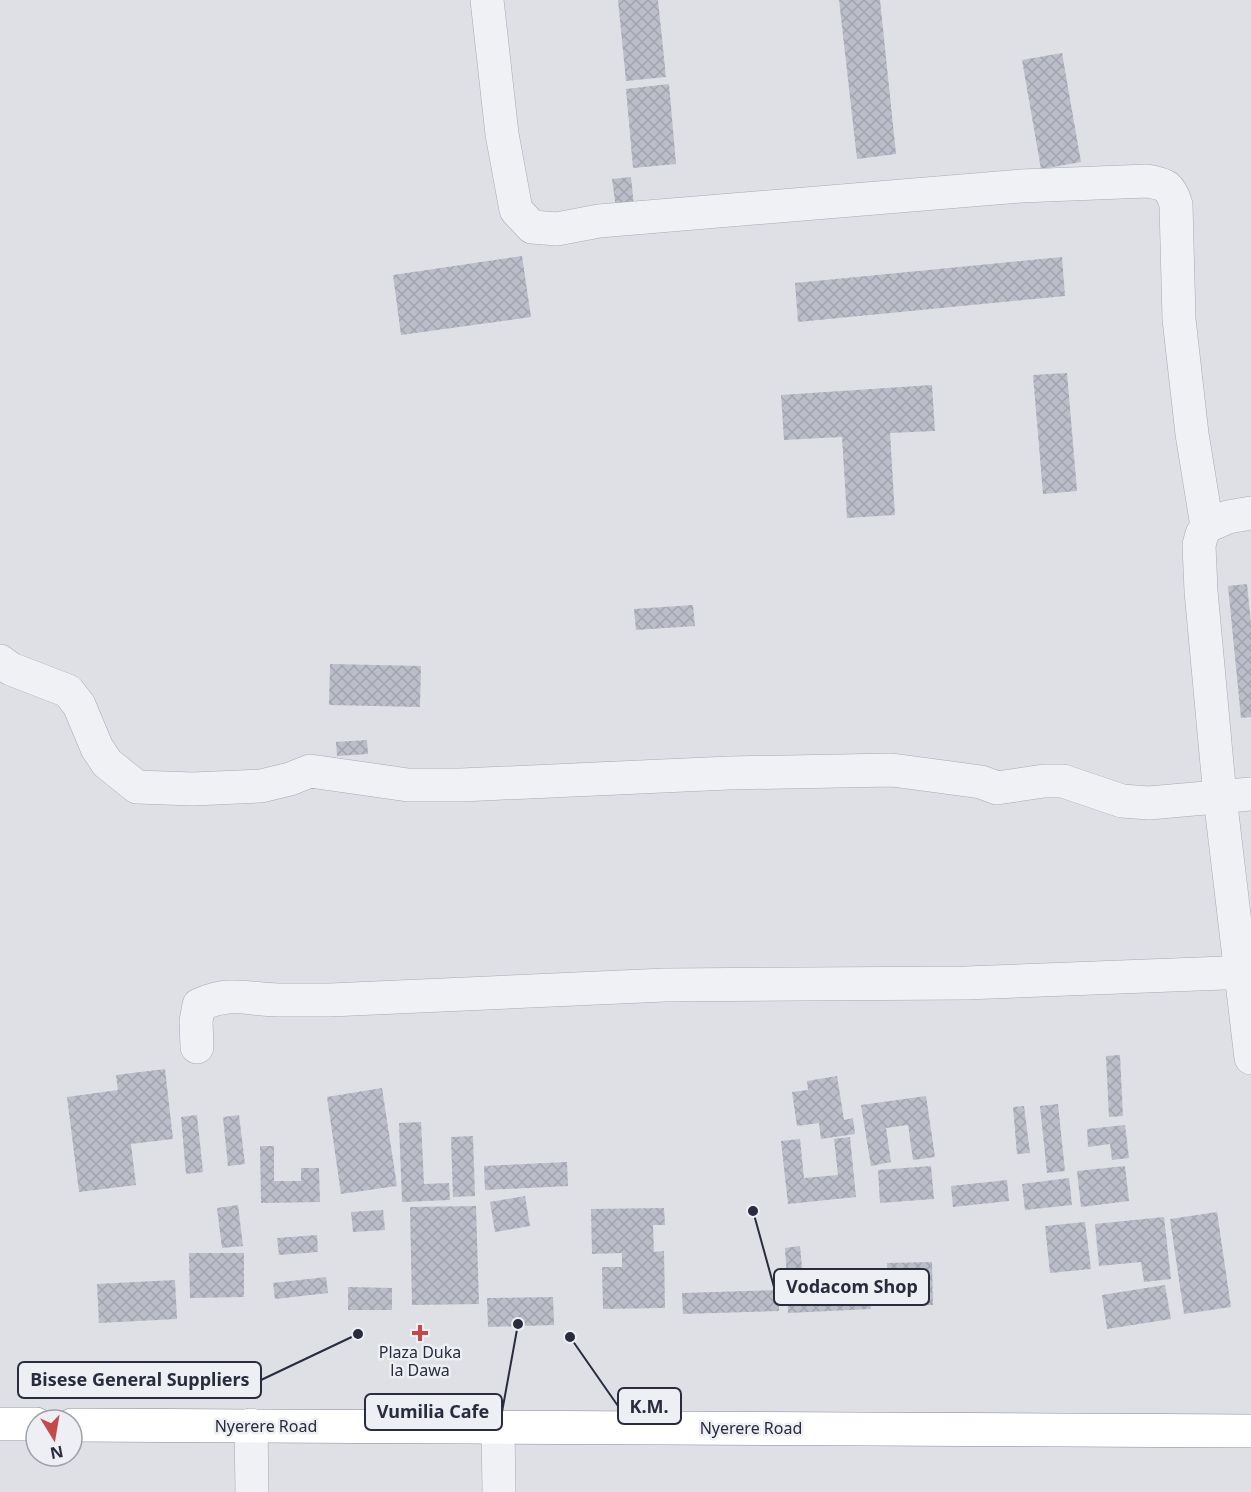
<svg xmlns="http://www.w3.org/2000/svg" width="1251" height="1492" viewBox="0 0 1251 1492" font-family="'Noto Sans',sans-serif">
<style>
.building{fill:url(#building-cross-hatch)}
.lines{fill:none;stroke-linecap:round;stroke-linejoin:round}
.minor-casing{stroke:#a7aab3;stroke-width:34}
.highway-casing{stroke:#868b9c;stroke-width:34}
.minor{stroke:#f0f1f5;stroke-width:33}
.highway{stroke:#fff;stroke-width:33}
.poi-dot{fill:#c44a4a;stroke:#edeff4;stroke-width:2}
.labels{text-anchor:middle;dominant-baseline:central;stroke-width:5;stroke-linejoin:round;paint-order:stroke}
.poi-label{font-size:16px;fill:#282c3c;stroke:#edeff4}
.street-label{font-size:16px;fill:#282c3c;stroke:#edeff4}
.leader{fill:none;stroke:#282c3c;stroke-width:2}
.callout-dot{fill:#282c3c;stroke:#edeff4;stroke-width:2}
.callout{fill:#edeff4;stroke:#282c3c;stroke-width:2}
.callout-label{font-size:18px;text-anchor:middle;font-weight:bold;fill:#282c3c}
</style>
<defs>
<pattern id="building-cross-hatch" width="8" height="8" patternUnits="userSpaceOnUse" patternTransform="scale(1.5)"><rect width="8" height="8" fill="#bbbec9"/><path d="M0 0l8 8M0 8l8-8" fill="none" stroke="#a1a3ae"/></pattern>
</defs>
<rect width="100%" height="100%" fill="#dee0e6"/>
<g class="building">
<polygon points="618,0 658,0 666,77 626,81"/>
<polygon points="839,0 880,0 896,154 857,159"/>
<polygon points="1062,53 1081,162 1041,169 1022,60"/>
<polygon points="669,84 676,164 633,168 626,89"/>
<polygon points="631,177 634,206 616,209 612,179"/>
<polygon points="522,256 531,317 401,335 393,275"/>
<polygon points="1062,257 1065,296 798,322 795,283"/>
<polygon points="1067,373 1077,491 1043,494 1033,375"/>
<polygon points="932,385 935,431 890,433 895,515 847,518 842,437 784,440 781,395"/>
<polygon points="1247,584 1251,624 1251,717 1241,718 1228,586"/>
<polygon points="693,605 695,626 636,630 634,609"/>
<polygon points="330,664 421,666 420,707 329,705"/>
<polygon points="367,740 368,754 337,756 336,742"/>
<polygon points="1120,1055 1123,1116 1109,1117 1106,1056"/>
<polygon points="165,1069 173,1139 131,1144 136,1185 79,1192 67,1097 118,1090 116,1075"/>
<polygon points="837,1076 844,1120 853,1118 855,1134 821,1139 819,1123 797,1126 792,1092 808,1090 807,1081"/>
<polygon points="382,1088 397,1186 341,1194 327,1097"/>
<polygon points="926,1096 935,1157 913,1160 908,1125 886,1128 891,1162 871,1166 861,1105"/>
<polygon points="1058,1104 1065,1171 1047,1173 1040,1106"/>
<polygon points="1024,1106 1030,1153 1017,1154 1013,1107"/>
<polygon points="197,1115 203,1172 186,1174 181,1117"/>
<polygon points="239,1115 245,1164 228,1166 223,1117"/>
<polygon points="421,1122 424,1184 449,1183 450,1200 402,1202 399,1123"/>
<polygon points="1125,1125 1129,1158 1112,1160 1110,1144 1088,1147 1087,1129"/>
<polygon points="473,1136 475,1196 453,1197 451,1137"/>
<polygon points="850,1137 856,1197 788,1204 781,1141 800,1139 804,1178 838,1175 834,1139"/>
<polygon points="260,1146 274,1146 274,1181 301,1181 301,1168 319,1168 320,1202 261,1203"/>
<polygon points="567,1162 568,1186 485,1190 484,1166"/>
<polygon points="931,1166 934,1199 880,1203 878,1170"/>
<polygon points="1125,1166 1129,1201 1081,1207 1077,1171"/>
<polygon points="1069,1178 1072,1205 1025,1210 1022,1184"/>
<polygon points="1007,1180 1009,1201 953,1207 951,1186"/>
<polygon points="525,1196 530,1226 495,1232 490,1202"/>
<polygon points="238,1205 243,1246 222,1248 217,1208"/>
<polygon points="476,1206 479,1304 412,1305 410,1207"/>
<polygon points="664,1208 665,1225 653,1225 654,1252 664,1251 665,1308 603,1309 602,1267 622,1267 622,1253 592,1254 591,1209"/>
<polygon points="383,1210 385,1230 353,1232 351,1212"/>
<polygon points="1217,1212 1231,1307 1184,1314 1170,1219"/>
<polygon points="1164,1217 1171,1279 1144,1282 1141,1262 1099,1266 1095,1224"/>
<polygon points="1085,1222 1091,1269 1050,1273 1045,1226"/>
<polygon points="317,1235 318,1252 279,1255 277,1238"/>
<polygon points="800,1246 803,1278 787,1279 785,1248"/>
<polygon points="189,1253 244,1253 244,1297 190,1298"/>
<polygon points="932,1262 933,1305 902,1305 902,1290 888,1290 887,1263"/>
<polygon points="326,1277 328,1293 275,1299 273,1283"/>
<polygon points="870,1278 871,1309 788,1313 787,1282"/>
<polygon points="175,1280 177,1319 99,1323 97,1284"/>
<polygon points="1165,1285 1171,1319 1107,1329 1102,1295"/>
<polygon points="348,1287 392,1288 392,1310 348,1310"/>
<polygon points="778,1290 779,1311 683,1314 682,1293"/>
<polygon points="553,1297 554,1325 488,1327 487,1298"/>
</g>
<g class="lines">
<g class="minor-casing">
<g id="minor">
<path d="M487,0L502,134L516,210L532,227L557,229L599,221L1021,186L1147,181C1165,184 1171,186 1176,205L1179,319L1192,434L1207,526"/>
<polyline points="1251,513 1228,517 1207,526 1202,534 1199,545 1201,591 1220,797 1251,1058"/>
<polyline points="0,661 11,669 68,691 79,705 97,748 107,763 137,787 193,789 261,786 290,779 310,771 408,785 461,785 729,773 892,770 981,782 997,788 1044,781 1063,781 1122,801 1149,803 1251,794"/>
<path d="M197,1047L196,1021L199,1005C230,991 246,999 278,1000C295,1000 313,1000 330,1000L665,985L966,983L1251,972"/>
<polyline points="251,1425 252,1492"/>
<polyline points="498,1428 499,1492"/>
</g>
</g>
<g class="highway-casing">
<g id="highway">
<polyline points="0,1424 36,1424"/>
<polyline points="72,1425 1251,1431"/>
</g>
</g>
<use href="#minor" class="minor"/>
<use href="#highway" class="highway"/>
</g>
<path class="poi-dot" d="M417 1324h6v6h6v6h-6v6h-6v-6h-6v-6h6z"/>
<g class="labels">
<g class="poi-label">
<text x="420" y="1352">Plaza Duka<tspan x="420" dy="18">la Dawa</tspan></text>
</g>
<g class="street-label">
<text x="266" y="1426">Nyerere Road</text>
<text x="751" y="1428">Nyerere Road</text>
</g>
</g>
<path class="leader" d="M753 1211L774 1287M358 1334L261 1380M570 1337L618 1406M518 1324L502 1412"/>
<g class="callout-dot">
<circle cx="753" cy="1211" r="6"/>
<circle cx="358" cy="1334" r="6"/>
<circle cx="570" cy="1337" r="6"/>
<circle cx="518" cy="1324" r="6"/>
</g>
<g class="callout">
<rect x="774" y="1269" width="155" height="36" rx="6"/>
<rect x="18" y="1362" width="243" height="36" rx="6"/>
<rect x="618" y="1388" width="63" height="36" rx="6"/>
<rect x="365" y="1394" width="137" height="36" rx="6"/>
</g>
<g class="callout-label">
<text x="852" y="1293">Vodacom Shop</text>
<text x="140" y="1386">Bisese General Suppliers</text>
<text x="649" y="1413">K.M.</text>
<text x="433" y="1418">Vumilia Cafe</text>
</g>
<g transform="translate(54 1438) rotate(169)"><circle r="28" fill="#edeff4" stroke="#9ea1aa" stroke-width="1.5"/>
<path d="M0-4.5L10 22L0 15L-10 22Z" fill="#c44a4a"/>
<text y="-9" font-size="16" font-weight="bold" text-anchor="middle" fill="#282c3c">N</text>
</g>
</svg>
